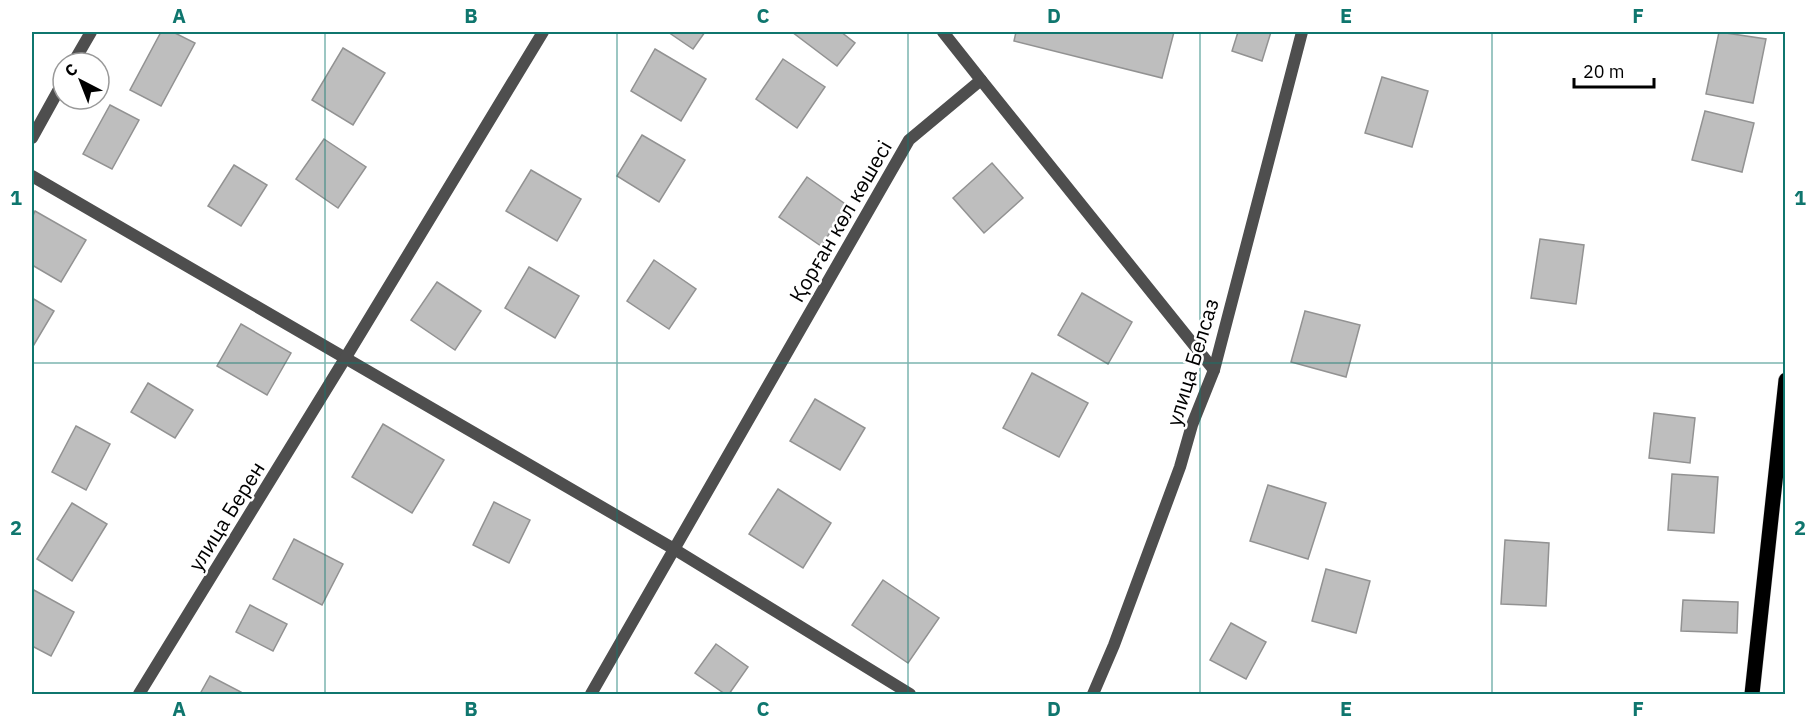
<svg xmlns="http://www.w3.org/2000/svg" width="1817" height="726" viewBox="0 0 1817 726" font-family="'IBM Plex Sans',sans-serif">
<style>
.building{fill:#bebebe;stroke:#929292;stroke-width:1.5}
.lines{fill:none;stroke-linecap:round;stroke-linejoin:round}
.primary-casing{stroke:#dbdbdb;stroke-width:16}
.minor{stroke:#4e4e4e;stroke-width:12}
.primary{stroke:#000;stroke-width:15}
.grid{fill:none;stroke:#0f766e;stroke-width:1.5;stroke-opacity:0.55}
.labels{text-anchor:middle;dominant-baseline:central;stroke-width:5;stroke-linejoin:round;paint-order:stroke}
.street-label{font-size:21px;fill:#000;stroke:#fff}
.neatline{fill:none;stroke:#0f766e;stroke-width:2}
.grid-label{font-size:20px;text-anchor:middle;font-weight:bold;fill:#0f766e}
</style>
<rect width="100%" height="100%" fill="#fff"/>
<g class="building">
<polygon points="161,32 173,32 195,43 161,106 130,90"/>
<polygon points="668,32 705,32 693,49"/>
<polygon points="792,32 841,32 855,43 837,66"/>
<polygon points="1016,32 1174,32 1162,78 1014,41"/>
<polygon points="1238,32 1271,32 1262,61 1232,51"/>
<polygon points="1719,32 1766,39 1753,103 1706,94"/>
<polygon points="343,48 385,73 353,125 312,100"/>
<polygon points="655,49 706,79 681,121 631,91"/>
<polygon points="783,59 825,87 797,128 756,99"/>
<polygon points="1382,77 1428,91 1412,147 1365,133"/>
<polygon points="110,105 139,120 112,169 83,154"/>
<polygon points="1705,111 1754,123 1742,172 1692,160"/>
<polygon points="642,135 685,160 659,202 617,176"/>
<polygon points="324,139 366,167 338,208 296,179"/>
<polygon points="992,163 1023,198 984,233 953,198"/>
<polygon points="234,165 267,185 241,226 208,206"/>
<polygon points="531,170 581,199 557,241 506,211"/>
<polygon points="807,177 848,206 821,246 779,217"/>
<polygon points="35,211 86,240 61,282 32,265 32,218"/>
<polygon points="1540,239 1584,245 1576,304 1531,298"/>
<polygon points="654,260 696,289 669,329 627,301"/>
<polygon points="529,267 579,296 555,338 505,308"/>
<polygon points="437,282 481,311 455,350 411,320"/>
<polygon points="1082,293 1132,322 1108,364 1058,335"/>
<polygon points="32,298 54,311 32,348"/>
<polygon points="1305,311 1360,325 1346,377 1291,362"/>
<polygon points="241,324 291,353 267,395 217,366"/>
<polygon points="1032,373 1088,403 1059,457 1003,428"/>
<polygon points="148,383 193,410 175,438 131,412"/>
<polygon points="815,399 865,428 840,470 790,441"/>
<polygon points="1654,413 1695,418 1690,463 1649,458"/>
<polygon points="383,424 444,460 412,513 352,477"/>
<polygon points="76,426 110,444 86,490 52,472"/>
<polygon points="1672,474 1718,477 1714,533 1668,530"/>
<polygon points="1268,485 1326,503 1308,559 1250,541"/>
<polygon points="778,489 831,523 803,568 749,534"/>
<polygon points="494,502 530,520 509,563 473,545"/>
<polygon points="72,503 107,524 72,581 37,559"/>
<polygon points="294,539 343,564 322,605 273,579"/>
<polygon points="1505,540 1549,543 1546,606 1501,604"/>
<polygon points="1326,569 1370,581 1356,633 1312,621"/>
<polygon points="883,580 939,618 908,663 852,625"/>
<polygon points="32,589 74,612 51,656 32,646"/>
<polygon points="1683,600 1738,602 1737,633 1681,631"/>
<polygon points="250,605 287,624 273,651 236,632"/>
<polygon points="1231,623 1266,642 1246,679 1210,660"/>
<polygon points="716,644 748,667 729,694 725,694 695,673"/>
<polygon points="210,676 241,692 240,694 200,694"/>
</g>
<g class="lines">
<g class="primary-casing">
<polyline id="primary" points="1752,694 1786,380"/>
</g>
<g class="minor">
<polyline points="943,32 981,80"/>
<polyline points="73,63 91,32"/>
<polyline points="32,138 63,82"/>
<polyline points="32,176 674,549 910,694"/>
<polyline points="139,694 346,357 543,32"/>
<polyline points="591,694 909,140 981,80 1214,370"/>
<polyline points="1093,694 1114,645 1180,467 1192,425 1214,370 1302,32"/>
</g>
<use href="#primary" class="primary"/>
</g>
<path class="grid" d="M325,32V694M617,32V694M908,32V694M1200,32V694M1492,32V694M32,363H1786"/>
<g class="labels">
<g class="street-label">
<text transform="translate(840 221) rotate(-60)">Қорған көл көшесі</text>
<text transform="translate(1192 362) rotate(-73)">улица Белсаз</text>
<text transform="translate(226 516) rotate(-58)">улица Берен</text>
</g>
</g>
<rect width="1817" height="726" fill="none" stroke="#ffffff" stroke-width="66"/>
<g transform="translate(81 81) rotate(318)"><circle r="28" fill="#ffffff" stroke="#999999" stroke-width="1.5"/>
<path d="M0-4.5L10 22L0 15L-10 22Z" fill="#000000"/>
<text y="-9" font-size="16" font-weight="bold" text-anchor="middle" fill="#000000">С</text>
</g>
<path d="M1574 78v9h80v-9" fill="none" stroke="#000000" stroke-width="3"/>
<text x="1583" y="78" font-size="18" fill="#000000" stroke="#ffffff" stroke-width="4.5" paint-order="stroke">20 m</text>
<rect x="33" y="33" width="1751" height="660" class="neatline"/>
<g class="grid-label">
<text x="179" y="23">A</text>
<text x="471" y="23">B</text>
<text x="763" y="23">C</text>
<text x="1054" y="23">D</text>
<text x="1346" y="23">E</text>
<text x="1638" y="23">F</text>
<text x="16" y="205">1</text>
<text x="1800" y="205">1</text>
<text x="16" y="535">2</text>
<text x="1800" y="535">2</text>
<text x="179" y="716">A</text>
<text x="471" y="716">B</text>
<text x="763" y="716">C</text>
<text x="1054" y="716">D</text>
<text x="1346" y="716">E</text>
<text x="1638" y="716">F</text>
</g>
</svg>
